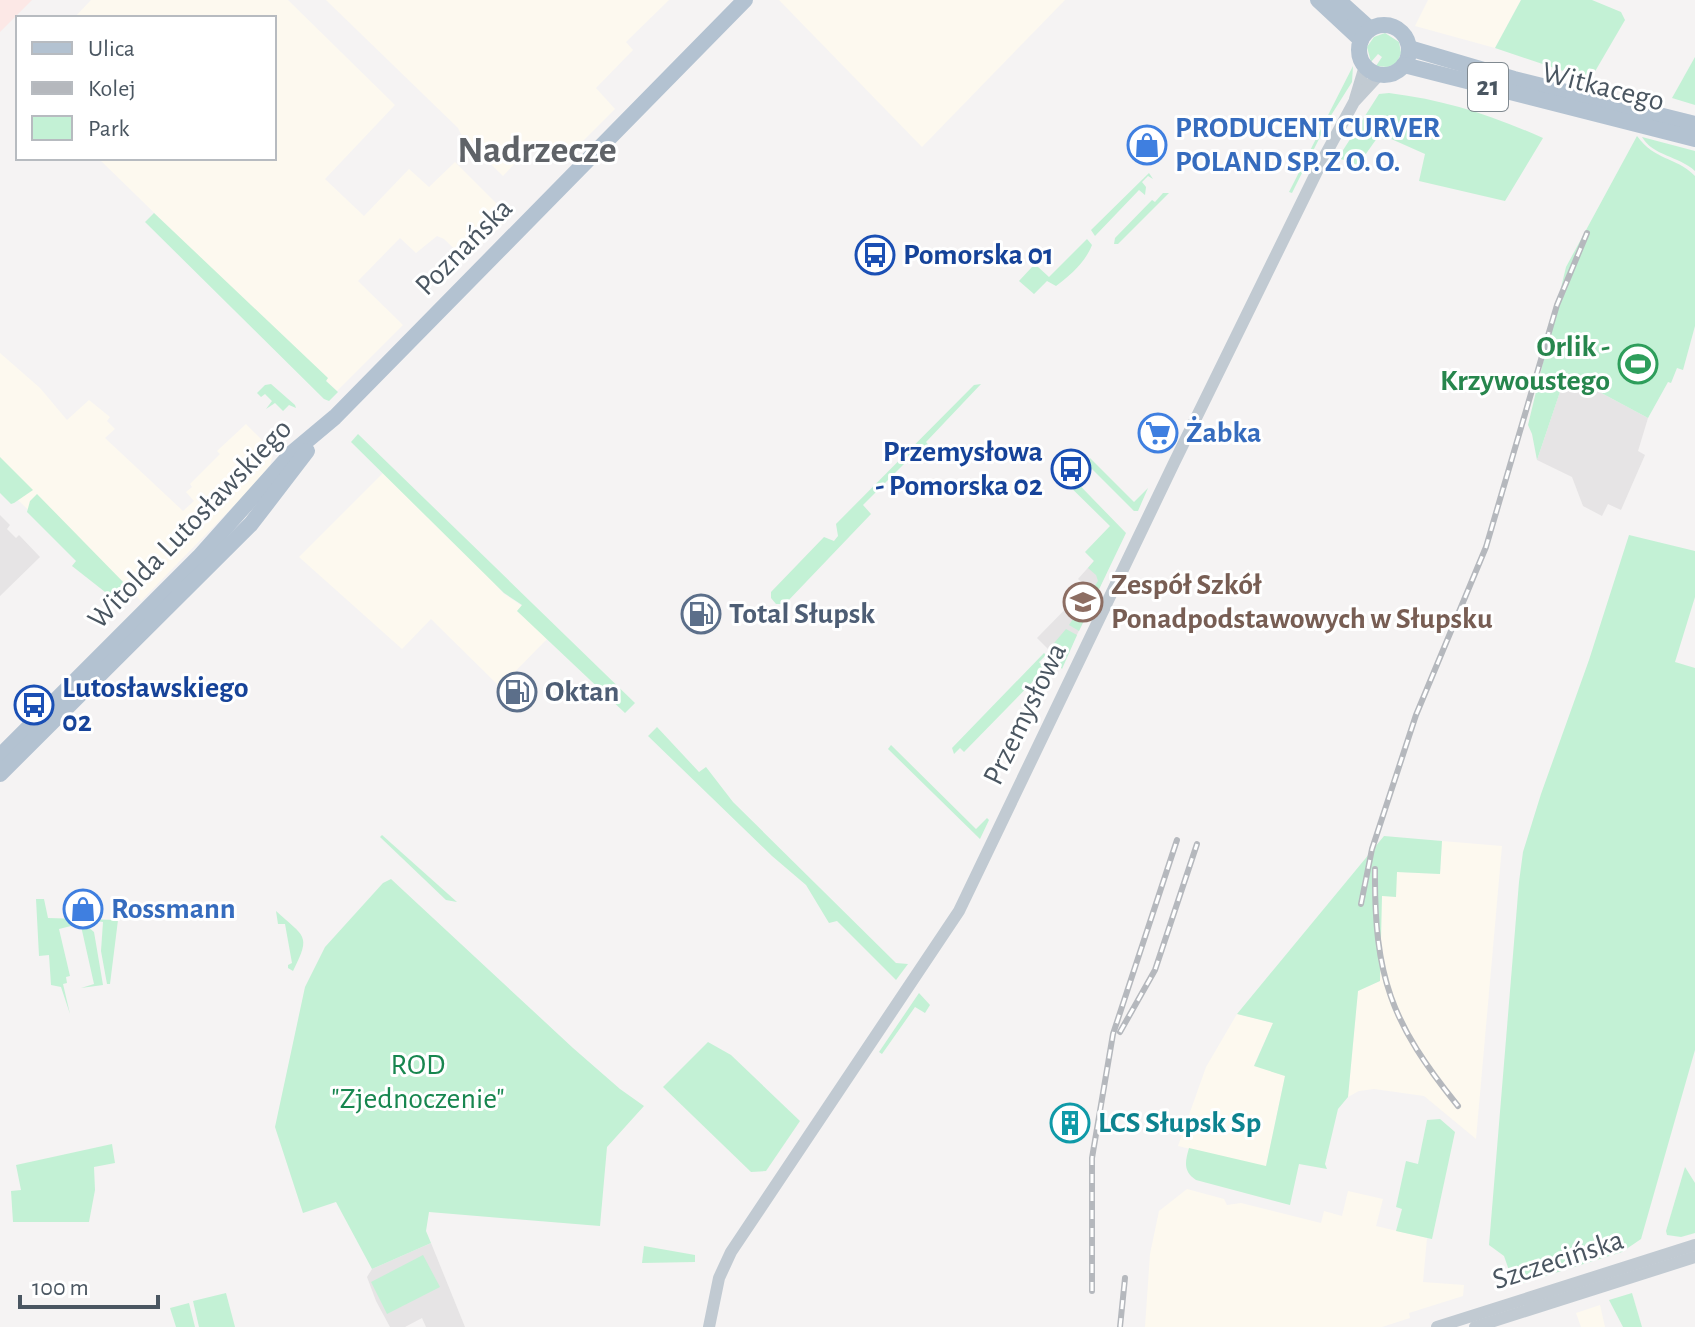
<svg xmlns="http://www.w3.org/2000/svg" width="1695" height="1327" viewBox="0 0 1695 1327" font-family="'Alegreya Sans',sans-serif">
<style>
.commercial{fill:#fdf9ef}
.education{fill:#e6e4e5}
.medical{fill:#fce8e6}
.green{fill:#c3f1d5}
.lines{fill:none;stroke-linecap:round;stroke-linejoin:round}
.minor{stroke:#c1cad2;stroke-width:12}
.major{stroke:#b3c2d1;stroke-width:16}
.rail-casing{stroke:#b5b8bd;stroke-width:6}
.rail{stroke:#fff;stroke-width:3;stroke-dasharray:9;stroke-linecap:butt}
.labels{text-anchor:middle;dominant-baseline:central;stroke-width:6;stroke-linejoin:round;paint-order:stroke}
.shield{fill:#fff;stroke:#808990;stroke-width:2}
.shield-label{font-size:28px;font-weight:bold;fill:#4a5661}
.street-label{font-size:30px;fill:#4a5661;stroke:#fff}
.shop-label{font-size:30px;font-weight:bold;fill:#366cbe;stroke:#fff;text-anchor:start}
.transit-label{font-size:30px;font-weight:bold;fill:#164399;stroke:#fff;text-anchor:start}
.leisure-label{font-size:30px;font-weight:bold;fill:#27864d;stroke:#fff;text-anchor:end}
.education-label{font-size:30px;font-weight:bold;fill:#785e54;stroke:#fff;text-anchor:start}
.service-label{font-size:30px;font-weight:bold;fill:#4e5e75;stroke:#fff;text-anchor:start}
.park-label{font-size:30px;fill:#17864f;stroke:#fff}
.culture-label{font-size:30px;font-weight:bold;fill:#0d838f;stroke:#fff;text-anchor:start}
.district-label{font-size:38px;font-weight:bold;fill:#5f6368;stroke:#fff}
</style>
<rect width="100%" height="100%" fill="#f5f3f3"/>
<g class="commercial">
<polygon points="91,0 288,0 395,105 325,179 364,216 409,169 429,187 455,162 509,216 508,219 466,260 444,239 437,236 416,253 400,238 358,281 403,325 337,391 98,158 274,158 274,18 74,18"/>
<polygon points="326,0 669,0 626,42 633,50 596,88 615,109 563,161 537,140 503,176 462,136 458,128"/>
<polygon points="779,0 1065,0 922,147"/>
<polygon points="1428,0 1521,0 1495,48 1415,26"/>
<polygon points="0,353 40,388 67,420 89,400 110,417 107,421 115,429 105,438 183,511 194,501 186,492 192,487 190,484 220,454 217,451 246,424 274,452 270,465 252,487 141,601 128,587 119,596 0,483"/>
<polygon points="384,472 457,542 503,593 522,606 517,611 548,638 500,687 431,619 402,649 299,557"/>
<polygon points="1442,841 1502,846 1476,1139 1424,1096 1374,1089 1359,1091 1348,1097 1358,991 1380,981 1381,896 1397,872 1440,874"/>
<polygon points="1237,1014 1273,1023 1254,1065 1285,1076 1266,1167 1178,1146 1206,1067"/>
<polygon points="1187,1189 1224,1199 1227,1205 1241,1203 1321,1223 1324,1211 1342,1216 1348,1191 1383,1199 1376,1226 1427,1238 1423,1282 1464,1285 1463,1296 1409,1313 1410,1318 1382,1327 1145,1327 1150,1254 1159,1211"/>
<polygon points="1600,1305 1605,1327 1581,1327 1576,1313"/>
</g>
<g class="education">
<polygon points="1566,374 1648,418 1638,451 1645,455 1621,510 1608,504 1602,516 1583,506 1572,477 1537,460"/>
<polygon points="0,515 10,525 7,529 16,538 19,535 40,557 0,596"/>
<polygon points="1094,561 1107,572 1063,664 1037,638 1087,587 1078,579"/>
<polygon points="431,1243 465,1327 426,1327 422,1318 405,1327 390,1327 376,1301 367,1277 372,1269"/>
</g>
<polygon class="medical" points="0,0 32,0 0,32"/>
<g class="green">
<polygon points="1521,0 1592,0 1621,12 1625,20 1590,80 1495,48"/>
<polygon points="1385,33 1399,42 1401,53 1397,63 1388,67 1376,66 1382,57 1378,54 1371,62 1367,47 1374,37"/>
<polygon points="1695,57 1695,105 1672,98"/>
<polygon points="1353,66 1352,82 1330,117 1292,193 1289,192"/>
<path d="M1389,93C1445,100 1491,115 1543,138L1505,201L1419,181L1425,154L1380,134L1358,165L1338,158L1379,94Z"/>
<path d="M1637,136C1655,161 1675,156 1695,176V326L1683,370L1677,368L1671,383L1668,382L1648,418L1566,374L1537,460L1532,434L1528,425L1566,267Z"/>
<path d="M1642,137L1695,151V171C1679,156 1653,156 1642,137Z"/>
<polygon points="1149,173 1153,179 1148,176 1142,182 1146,187 1145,195 1139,190 1095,236 1091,230"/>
<polygon points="1163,193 1169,193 1118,244 1114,244 1115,238 1152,200 1155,202"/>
<polygon points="154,213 328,378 326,381 338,392 329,401 324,399 145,222"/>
<path d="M1087,239L1092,245C1086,261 1070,276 1056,286L1047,281L1034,294L1019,281L1032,267L1037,266L1049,277Z"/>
<polygon points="271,384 295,405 296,408 289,405 283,411 275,403 266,409 272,401 265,394 261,397 257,393 265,385"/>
<polygon points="981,384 926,442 930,447 920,457 915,453 863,505 871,514 785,604 776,604 771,598 771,592 824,537 834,541 838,536 836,524 974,385"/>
<polygon points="358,434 635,703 625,713 517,611 522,605 504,593 351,442"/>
<polygon points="0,457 33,490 14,503 11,504 0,493"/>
<polygon points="1090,458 1134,502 1148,488 1138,511 1134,511 1086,463"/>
<polygon points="1057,462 1126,533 1079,631 1069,625 1098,581 1096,575 1088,568 1094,561 1085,552 1110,526 1051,468"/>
<polygon points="37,494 128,587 114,599 72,566 76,561 27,512 30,501"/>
<polygon points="1629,535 1695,551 1695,597 1675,662 1695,668 1695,1050 1641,1239 1622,1252 1523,1283 1512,1279 1504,1256 1489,1245 1519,882 1523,852 1541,794 1589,660"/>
<polygon points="1066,629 1077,635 1062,669 1054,659 1056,656 1049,649"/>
<polygon points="1044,653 1046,655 1039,662 1045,669 964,752 960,748 954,754 952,748"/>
<polygon points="657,727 699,772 706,767 733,802 896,963 908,964 896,980 837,921 829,923 806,885 772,856 648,736"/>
<polygon points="891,745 976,829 987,818 989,820 980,839 888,749"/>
<polygon points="382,835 457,902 446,900 380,837"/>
<path d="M1384,836L1442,841L1440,874L1397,872L1396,897L1382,896L1380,981L1358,991L1348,1097L1338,1109L1325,1164L1327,1169L1299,1164L1290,1205L1196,1180C1183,1171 1185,1162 1189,1148L1266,1166L1285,1076L1254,1066L1273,1023L1237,1014Z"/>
<polygon points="391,879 573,1048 620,1089 644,1106 607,1147 600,1226 429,1212 426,1231 431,1243 372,1269 336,1202 303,1213 275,1127 305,987 325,947 383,883"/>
<polygon points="36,899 44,899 48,918 118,920 110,984 107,984 101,951 103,922 95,921 92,926 83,923 59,929 70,976 66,977 67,983 63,984 70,1014 61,987 51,985 49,955 39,956"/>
<path d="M276,911C304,937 312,934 293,971L288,968V965L292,963L285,924H278Z"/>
<polygon points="81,926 88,927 94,932 103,985 81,988 94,984"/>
<polygon points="919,993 930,1005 925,1013 915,1007 882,1054 879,1052"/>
<polygon points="708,1042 731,1055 800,1121 766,1171 751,1172 663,1087"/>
<polygon points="1440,1119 1455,1132 1432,1239 1396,1231 1402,1209 1396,1207 1406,1161 1418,1164 1427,1120"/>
<polygon points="112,1144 115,1163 94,1167 95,1190 89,1222 13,1222 11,1191 21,1190 16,1165"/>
<polygon points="1685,1167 1695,1183 1695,1233 1681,1237 1667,1235 1666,1231"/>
<polygon points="644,1246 695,1255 695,1262 642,1263"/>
<polygon points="423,1255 440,1287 387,1314 371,1282"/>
<polygon points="226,1293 235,1327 199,1327 193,1301"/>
<polygon points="1632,1293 1642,1327 1623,1327 1609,1300"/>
<polygon points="189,1303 195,1327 176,1327 170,1308"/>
</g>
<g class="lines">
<g class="minor">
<polyline points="1355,99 1365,66"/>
<polyline points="709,1327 719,1278 731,1252 959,911 1174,463 1322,161 1354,102 1379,75"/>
<polyline points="1437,1327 1695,1245"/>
<polyline points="1475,1327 1695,1257"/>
</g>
<g class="major">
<polyline points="1318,0 1361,40"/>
<polyline points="1338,0 1370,29"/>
<circle cx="1384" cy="50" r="25"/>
<polyline points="1409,48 1514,79 1695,124"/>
<polyline points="1404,65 1695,139"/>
<polyline points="0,756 199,557 292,453 335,417 745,0"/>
<polyline points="0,774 251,524 307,451"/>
</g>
<g class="rail-casing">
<g id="rail">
<path d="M1375,869C1374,977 1391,1023 1458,1106"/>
<polyline points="1361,904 1372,849 1416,715 1486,547 1557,305 1587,233"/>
<polyline points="1120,1032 1155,970 1197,844"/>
<polyline points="1092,1291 1092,1158 1113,1034 1177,840"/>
<polyline points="1120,1327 1125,1278"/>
</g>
</g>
<use href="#rail" class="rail"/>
</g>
<defs>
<g id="shop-ring" transform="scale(2)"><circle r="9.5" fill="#fff" stroke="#3f7fe0" stroke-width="1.5"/><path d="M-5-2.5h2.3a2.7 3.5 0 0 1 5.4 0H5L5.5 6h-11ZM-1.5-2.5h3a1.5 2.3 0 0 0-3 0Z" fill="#3f7fe0"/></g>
<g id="bus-ring" transform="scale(2)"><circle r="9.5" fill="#fff" stroke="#1a4fb4" stroke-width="1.5"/><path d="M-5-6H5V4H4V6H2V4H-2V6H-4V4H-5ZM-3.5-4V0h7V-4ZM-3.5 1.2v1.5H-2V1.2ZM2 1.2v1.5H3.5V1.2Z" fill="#1a4fb4"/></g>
<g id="stadium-ring" transform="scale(2)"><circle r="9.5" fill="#fff" stroke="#2e9e5b" stroke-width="1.5"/><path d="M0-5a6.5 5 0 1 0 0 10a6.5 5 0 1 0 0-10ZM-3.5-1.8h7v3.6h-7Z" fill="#2e9e5b"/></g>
<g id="supermarket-ring" transform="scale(2)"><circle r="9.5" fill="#fff" stroke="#3f7fe0" stroke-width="1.5"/><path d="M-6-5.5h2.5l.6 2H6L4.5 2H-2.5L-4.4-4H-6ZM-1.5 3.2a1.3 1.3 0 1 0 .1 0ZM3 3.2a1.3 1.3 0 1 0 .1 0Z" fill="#3f7fe0"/></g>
<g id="school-ring" transform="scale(2)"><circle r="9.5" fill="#fff" stroke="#8d6e63" stroke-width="1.5"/><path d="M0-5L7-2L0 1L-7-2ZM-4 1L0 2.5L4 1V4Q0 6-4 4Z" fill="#8d6e63"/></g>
<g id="fuel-ring" transform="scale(2)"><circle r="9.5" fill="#fff" stroke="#5c6f8a" stroke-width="1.5"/><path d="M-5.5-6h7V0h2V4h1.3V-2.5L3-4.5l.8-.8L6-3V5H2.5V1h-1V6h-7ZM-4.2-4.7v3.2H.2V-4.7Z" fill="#5c6f8a"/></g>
<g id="building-ring" transform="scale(2)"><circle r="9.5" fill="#fff" stroke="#0f9aa8" stroke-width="1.5"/><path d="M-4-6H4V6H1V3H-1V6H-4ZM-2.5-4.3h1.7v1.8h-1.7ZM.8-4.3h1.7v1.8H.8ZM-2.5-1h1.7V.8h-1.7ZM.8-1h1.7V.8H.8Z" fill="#0f9aa8"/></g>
</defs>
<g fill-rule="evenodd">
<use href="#shop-ring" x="1147" y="145"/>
<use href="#bus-ring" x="875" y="255"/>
<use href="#stadium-ring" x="1638" y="364"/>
<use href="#supermarket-ring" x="1158" y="433"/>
<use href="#bus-ring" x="1071" y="469"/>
<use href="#school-ring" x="1083" y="602"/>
<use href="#fuel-ring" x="701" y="614"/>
<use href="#fuel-ring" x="517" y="692"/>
<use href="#bus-ring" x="34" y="705"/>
<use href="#shop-ring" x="83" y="909"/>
<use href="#building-ring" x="1070" y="1123"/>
</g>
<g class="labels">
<rect class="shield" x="1468" y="63" width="40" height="48" rx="6"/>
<g class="shield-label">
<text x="1488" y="87">21</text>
</g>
<g class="street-label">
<text transform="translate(1603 87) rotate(14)">Witkacego</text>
<text transform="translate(464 247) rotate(-45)">Poznańska</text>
<text transform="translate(190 524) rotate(-46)">Witolda Lutosławskiego</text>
<text transform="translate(1025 714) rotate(-64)">Przemysłowa</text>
<text transform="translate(1558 1260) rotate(-18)">Szczecińska</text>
</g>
<g class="shop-label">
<text x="1175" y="128">PRODUCENT CURVER<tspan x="1175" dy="34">POLAND SP. Z O. O.</tspan></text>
<text x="1186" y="433">Żabka</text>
<text x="111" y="909">Rossmann</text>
</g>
<g class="transit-label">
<text x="903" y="255">Pomorska 01</text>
<text x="1043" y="452" text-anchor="end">Przemysłowa<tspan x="1043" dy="34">- Pomorska 02</tspan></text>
<text x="62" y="688">Lutosławskiego<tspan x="62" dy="34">02</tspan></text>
</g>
<g class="leisure-label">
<text x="1610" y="347">Orlik -<tspan x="1610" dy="34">Krzywoustego</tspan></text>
</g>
<g class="education-label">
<text x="1111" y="585">Zespół Szkół<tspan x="1111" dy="34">Ponadpodstawowych w Słupsku</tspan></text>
</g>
<g class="service-label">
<text x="729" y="614">Total Słupsk</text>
<text x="545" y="692">Oktan</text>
</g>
<g class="park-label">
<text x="418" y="1065">ROD<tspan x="418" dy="34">"Zjednoczenie"</tspan></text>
</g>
<g class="culture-label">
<text x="1098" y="1123">LCS Słupsk Sp</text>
</g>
<g class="district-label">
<text x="537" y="151">Nadrzecze</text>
</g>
</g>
<rect x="16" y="16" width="260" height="144" fill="#ffffff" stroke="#b7bbc0" stroke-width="2"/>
<rect x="32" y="42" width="40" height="12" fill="#b3c2d1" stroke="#b7bbc0" stroke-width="2"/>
<text x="88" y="56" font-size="24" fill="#4a5661">Ulica</text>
<rect x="32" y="82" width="40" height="12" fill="#b5b8bd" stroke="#b7bbc0" stroke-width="2"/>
<text x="88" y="96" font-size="24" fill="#4a5661">Kolej</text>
<rect x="32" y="116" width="40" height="24" fill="#c3f1d5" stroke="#b7bbc0" stroke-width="2"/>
<text x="88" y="136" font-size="24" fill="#4a5661">Park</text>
<path d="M20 1295v12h138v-12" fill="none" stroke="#4a5661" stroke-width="4"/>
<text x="32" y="1295" font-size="24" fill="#4a5661" stroke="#ffffff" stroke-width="6" paint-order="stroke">100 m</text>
</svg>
